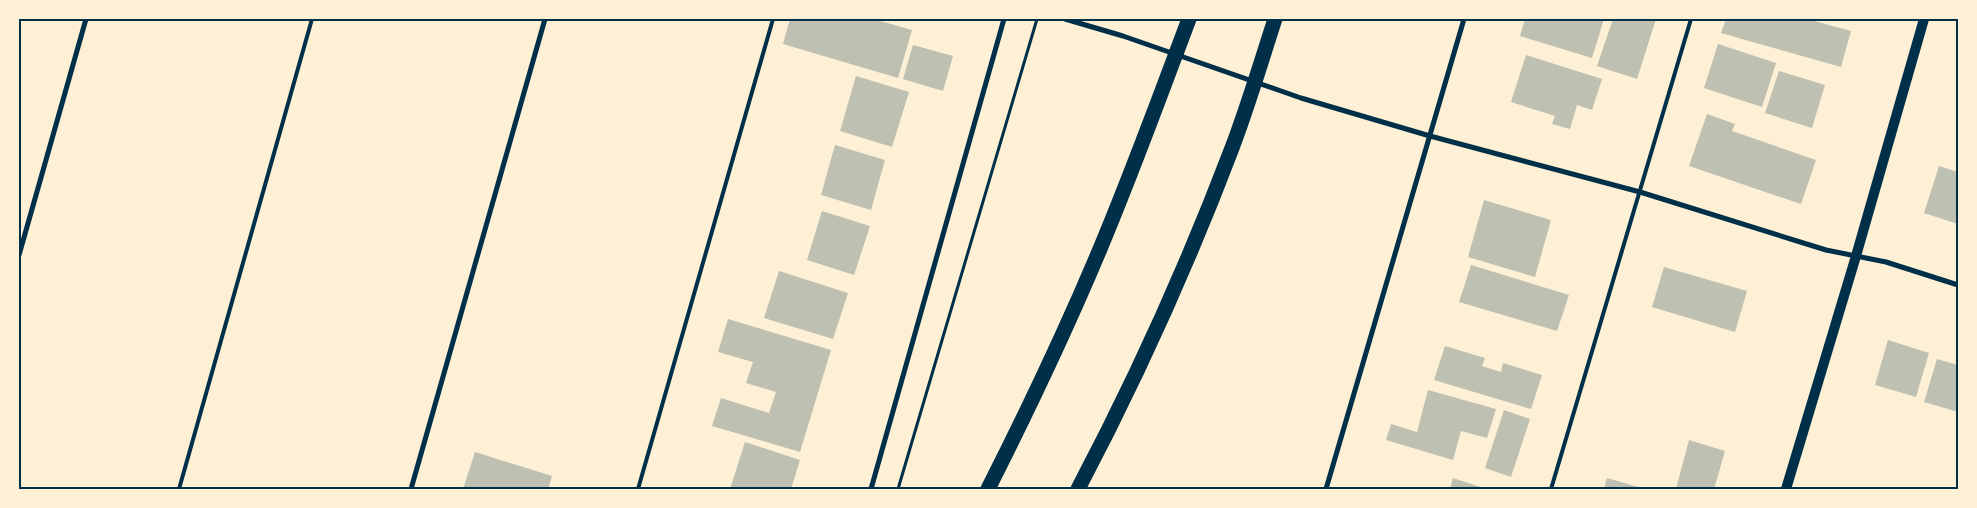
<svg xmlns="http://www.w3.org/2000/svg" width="1977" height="508" viewBox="0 0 1977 508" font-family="'IBM Plex Serif',serif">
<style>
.building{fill:#bec0b2}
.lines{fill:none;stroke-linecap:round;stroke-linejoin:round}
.path{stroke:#003049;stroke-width:3}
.service{stroke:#003049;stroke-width:4}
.minor{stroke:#003049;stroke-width:5}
.secondary{stroke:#003049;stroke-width:10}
.motorway{stroke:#003049;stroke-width:15}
.neatline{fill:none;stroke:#003049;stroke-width:2}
</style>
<rect width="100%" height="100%" fill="#fdf0d5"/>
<g class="building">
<polygon points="790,19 873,19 912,30 898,78 783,44"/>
<polygon points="1525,19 1604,19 1592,58 1520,36"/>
<polygon points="1613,19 1656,19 1637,79 1597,66"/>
<polygon points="1726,19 1807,19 1851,31 1841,67 1721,33"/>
<polygon points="1718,44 1776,63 1762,107 1704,88"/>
<polygon points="913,45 953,56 943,91 903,79"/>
<polygon points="1526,55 1602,79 1592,110 1577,105 1570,129 1552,124 1555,116 1511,102"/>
<polygon points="1779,71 1825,85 1812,128 1765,113"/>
<polygon points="856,76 909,92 892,147 840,131"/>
<polygon points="1707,114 1735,124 1732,131 1816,160 1801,204 1689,166"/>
<polygon points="835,145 885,160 871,210 821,195"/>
<polygon points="1939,166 1958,172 1958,224 1924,213"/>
<polygon points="1484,200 1551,220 1535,277 1468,257"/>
<polygon points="822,211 870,226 854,275 807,260"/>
<polygon points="1471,265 1569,295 1557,331 1459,302"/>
<polygon points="1664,267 1747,291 1735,332 1652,307"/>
<polygon points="779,271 848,293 833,339 764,318"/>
<polygon points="728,319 831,350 800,452 712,426 721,398 769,413 776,392 746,383 753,362 718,352"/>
<polygon points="1888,340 1929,353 1916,397 1875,385"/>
<polygon points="1445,346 1485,358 1482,366 1501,372 1503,363 1542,375 1531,409 1434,380"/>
<polygon points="1937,359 1958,365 1958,412 1924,402"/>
<polygon points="1428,390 1496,409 1487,438 1461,431 1453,460 1386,440 1391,424 1417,432"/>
<polygon points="1504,410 1530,419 1511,477 1485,468"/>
<polygon points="1689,440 1725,451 1714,489 1676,489"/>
<polygon points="745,442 800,460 791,489 730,489"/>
<polygon points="475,452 552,476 548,489 463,489"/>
<polygon points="1453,478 1487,489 1450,489"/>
<polygon points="1607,478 1645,489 1604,489"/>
</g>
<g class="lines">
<polyline class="path" points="898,489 1037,19"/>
<g class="service">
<polyline points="179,489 312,19"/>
<polyline points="638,489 773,19"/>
<polyline points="1551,489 1691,19"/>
</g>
<g class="minor">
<polyline points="1065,19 1123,36 1301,98 1430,136 1640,192 1826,250 1886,262 1958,285"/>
<polyline points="19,255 86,19"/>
<polyline points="411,489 545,19"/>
<polyline points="871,489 1004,19"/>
<polyline points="1326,489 1464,19"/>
</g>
<polyline class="secondary" points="1786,489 1856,256 1924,19"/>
<g class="motorway">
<path d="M988,489C1028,410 1066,330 1100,249C1132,173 1160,96 1189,19"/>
<path d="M1078,489C1136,379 1188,264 1232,148C1248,106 1261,62 1275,19"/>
</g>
</g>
<rect width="1977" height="508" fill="none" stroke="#fdf0d5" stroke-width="40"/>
<rect x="20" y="20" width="1937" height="468" class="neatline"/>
</svg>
